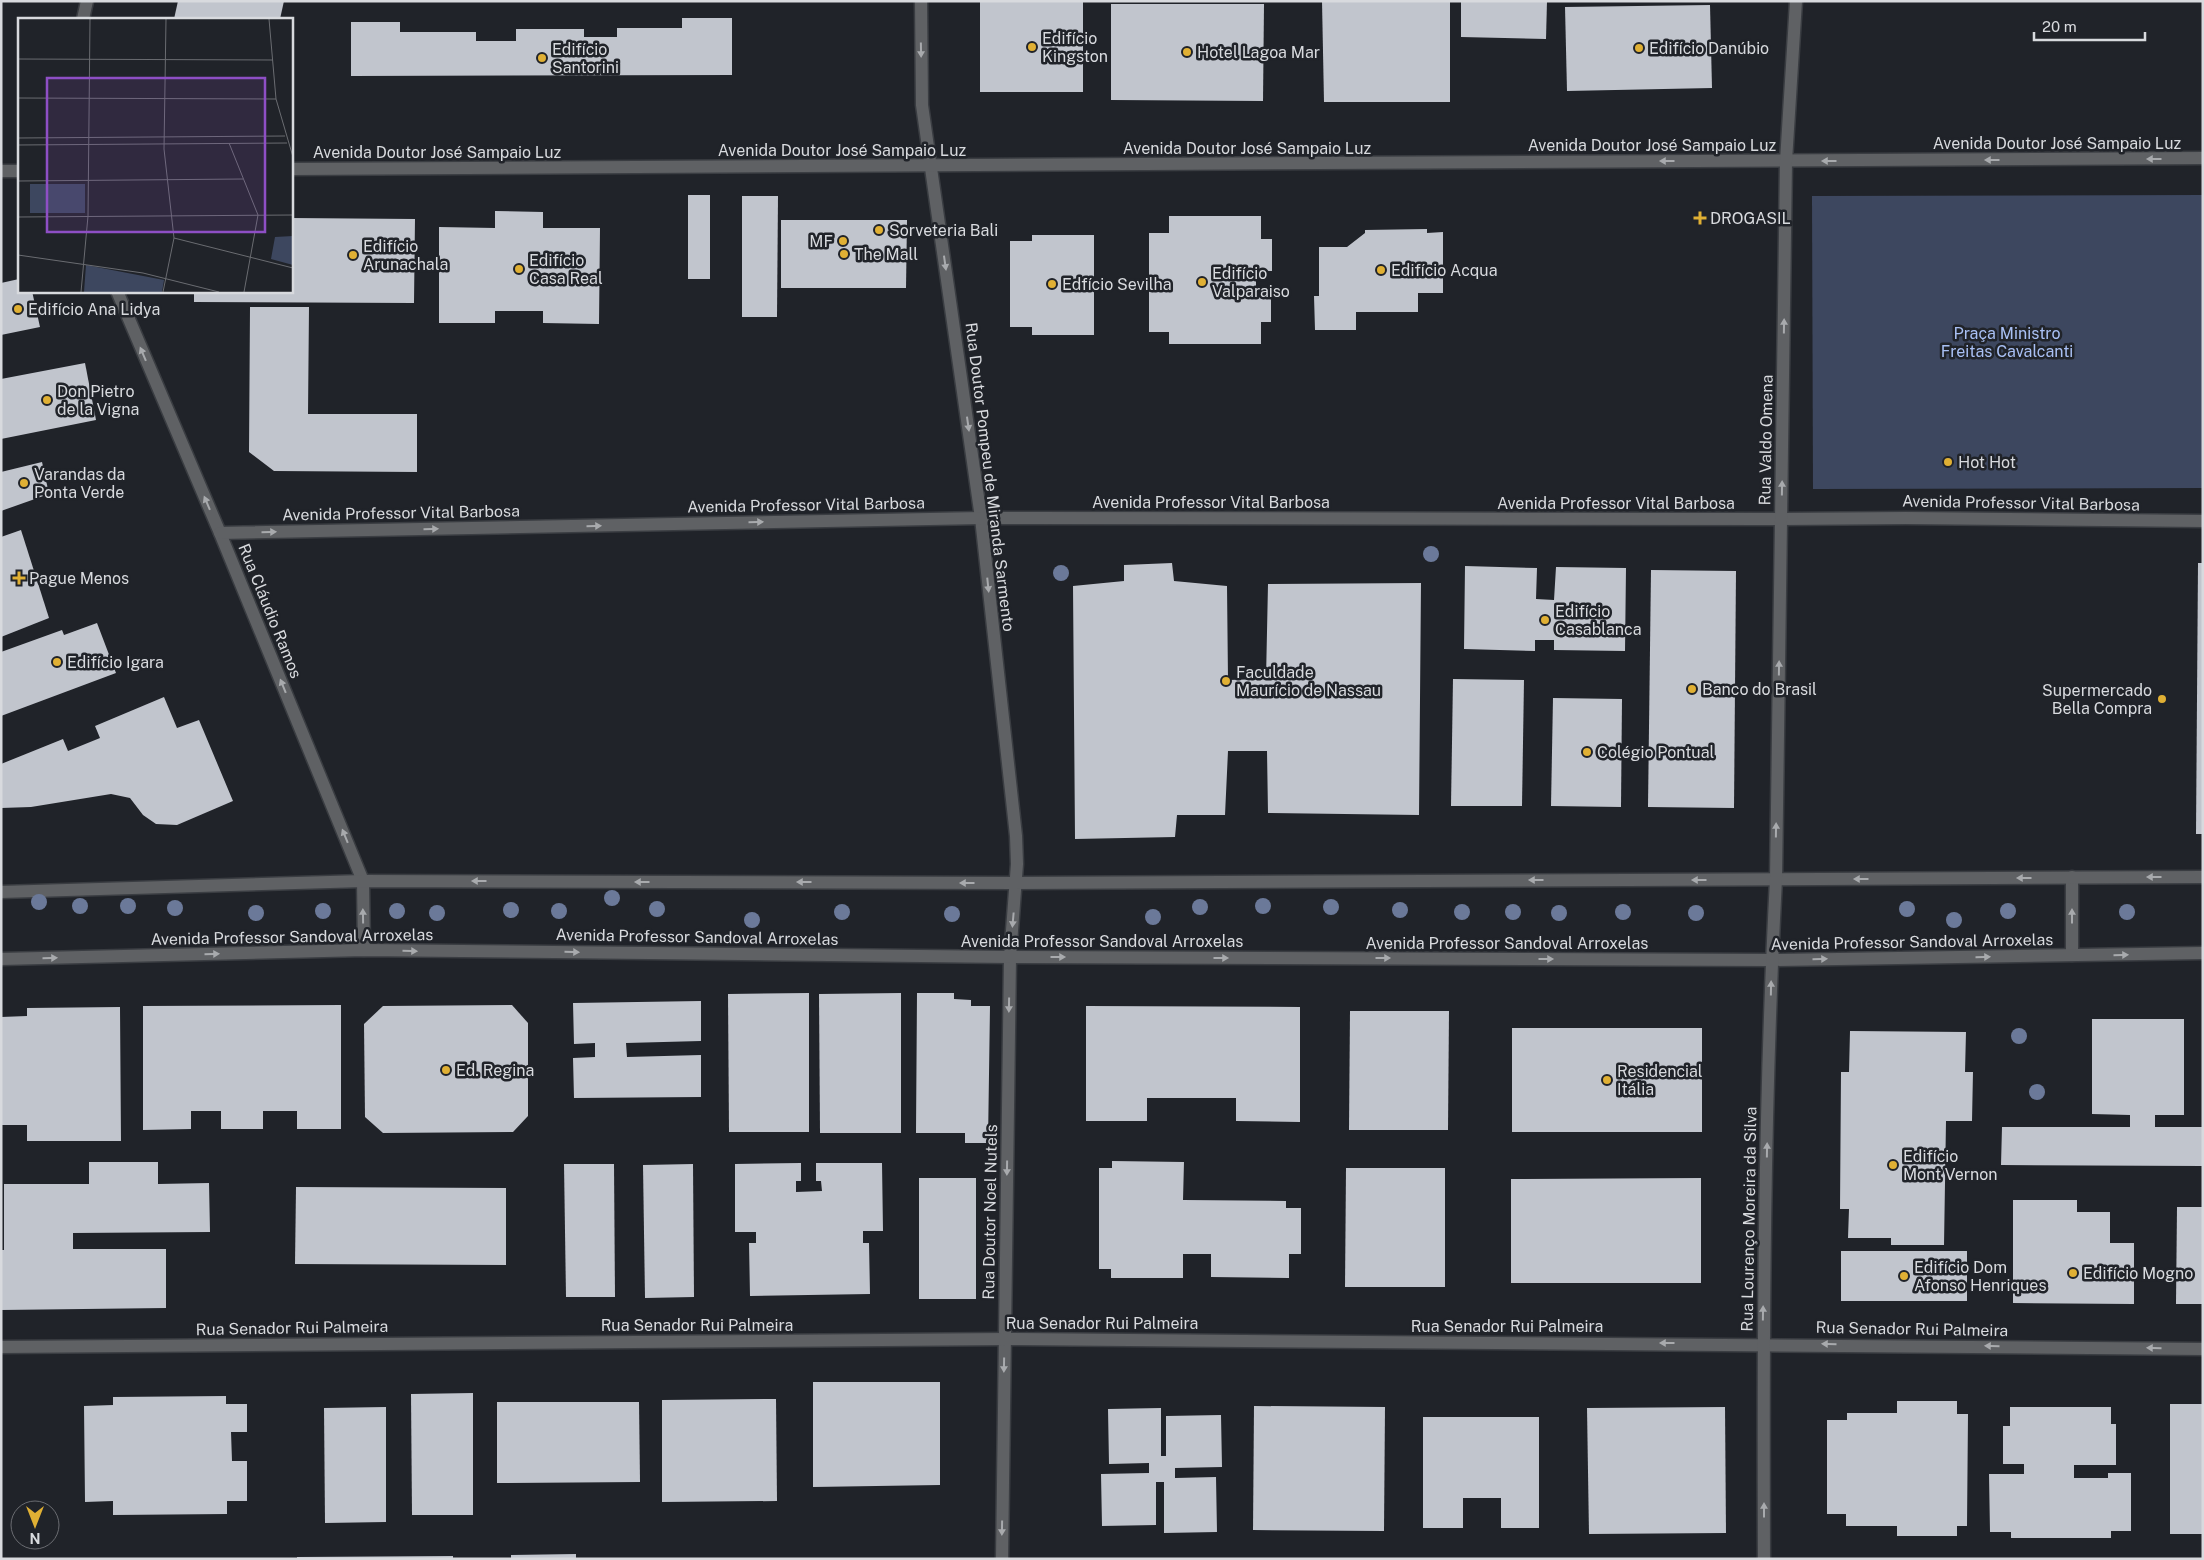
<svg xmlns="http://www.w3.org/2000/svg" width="2204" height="1560" viewBox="0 0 2204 1560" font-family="'Public Sans',sans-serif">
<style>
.green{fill:#3d475f}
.building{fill:#c1c5cd}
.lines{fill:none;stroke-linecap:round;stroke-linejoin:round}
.minor-casing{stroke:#3a3d42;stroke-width:15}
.minor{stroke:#5f6164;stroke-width:12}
.tree{fill:#6b7999}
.oneway{fill:#a8aaad}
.poi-dot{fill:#e0b034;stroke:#202329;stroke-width:2}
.labels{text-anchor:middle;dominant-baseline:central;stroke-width:5;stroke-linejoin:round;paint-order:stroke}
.poi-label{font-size:16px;fill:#d8dade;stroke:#202329;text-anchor:start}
.street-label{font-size:16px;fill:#d8dade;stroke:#202329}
.park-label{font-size:16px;fill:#a9c0f4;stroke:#202329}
.inset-road{fill:none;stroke:#6a6c71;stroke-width:1}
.view{fill:#8e4fc5;fill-opacity:0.15;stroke:#8e4fc5;stroke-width:2.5}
.inset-edge{fill:none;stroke:#d8dade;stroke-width:2.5}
</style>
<rect width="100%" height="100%" fill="#202329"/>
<polygon class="green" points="2203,195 2203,488 1813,489 1812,196"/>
<g class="building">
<polygon points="178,1 284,1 280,19 174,19"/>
<rect x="980" y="1" width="103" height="91"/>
<polygon points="1322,1 1450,1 1450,102 1324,102"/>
<polygon points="1461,1 1547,1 1546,39 1461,37"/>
<polygon points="1111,4 1264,4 1263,101 1111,100"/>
<polygon points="1710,5 1712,88 1567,91 1565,7"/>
<polygon points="682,18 732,18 732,75 351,76 351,22 400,22 400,32 476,32 476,41 516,41 516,29 584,29 584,37 617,37 617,28 682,28"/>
<rect x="688" y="195" width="22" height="84"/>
<polygon points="742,196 778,196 777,317 742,317"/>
<polygon points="495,211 543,212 543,228 600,228 599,324 543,323 543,311 495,311 495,323 439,323 439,227 495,228"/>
<polygon points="1169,216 1261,216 1261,239 1272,239 1272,271 1256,271 1256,294 1271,294 1271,322 1261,322 1261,344 1169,344 1169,332 1149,332 1149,233 1169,233"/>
<polygon points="291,218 415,219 414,303 194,302 194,291 291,291"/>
<polygon points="781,220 907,220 906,288 781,288"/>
<polygon points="1427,229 1427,233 1443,232 1443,293 1418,293 1418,312 1356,312 1356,330 1315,330 1314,296 1319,296 1319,247 1347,247 1365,233 1365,230"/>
<polygon points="1032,235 1094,235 1094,335 1032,335 1032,327 1010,327 1010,241 1032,241"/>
<polygon points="19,279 19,291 32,291 40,327 1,335 1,283"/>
<polygon points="250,307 309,307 308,414 417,414 417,472 274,471 249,452"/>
<polygon points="85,363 96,420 1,439 1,379"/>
<polygon points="42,462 49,494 1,511 1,472"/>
<polygon points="21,530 49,618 1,637 1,537"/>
<polygon points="1172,563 1174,581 1227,586 1228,680 1266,679 1268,584 1421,583 1419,815 1268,813 1267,751 1228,751 1225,815 1177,815 1175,837 1075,839 1073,586 1124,581 1124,565"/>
<polygon points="2198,563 2203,563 2203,834 2196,834"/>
<polygon points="1465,566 1537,568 1536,599 1554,600 1556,567 1626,568 1625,651 1554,650 1554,640 1535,640 1535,651 1464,649"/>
<polygon points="1651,570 1736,571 1734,808 1648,807"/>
<polygon points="97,623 116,673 1,716 1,652 62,630 64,635"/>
<polygon points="1453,679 1524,680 1522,806 1451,806"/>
<polygon points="164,697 177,728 199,720 233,801 177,825 156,824 143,815 130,798 111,794 31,807 1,808 1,764 63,739 68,751 100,738 95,726"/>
<polygon points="1553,698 1622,699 1621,807 1551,806"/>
<polygon points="809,993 809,1132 729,1132 728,994"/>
<polygon points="901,993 901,1133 820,1133 819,994"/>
<polygon points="917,993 954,993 954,999 971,1000 971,1006 990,1006 988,1143 965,1143 965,1133 916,1133"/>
<polygon points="701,1001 701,1041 626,1043 627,1057 701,1055 701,1097 574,1098 573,1058 595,1057 595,1043 574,1044 573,1003"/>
<polygon points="341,1005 341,1129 297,1129 297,1111 263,1111 263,1129 221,1129 221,1111 191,1111 191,1129 143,1130 143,1006"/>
<polygon points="512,1005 528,1023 528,1116 513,1132 383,1133 365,1117 364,1024 383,1006"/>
<polygon points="1086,1006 1300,1007 1300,1122 1236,1121 1236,1098 1147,1098 1147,1121 1086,1121"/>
<polygon points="120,1007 121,1141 27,1141 27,1125 1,1125 1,1017 27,1016 27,1008"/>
<polygon points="1350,1011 1449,1011 1448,1130 1349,1130"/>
<polygon points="2092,1019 2184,1019 2184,1115 2155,1115 2155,1127 2203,1127 2203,1166 2001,1165 2002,1127 2130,1127 2130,1115 2092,1114"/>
<rect x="1512" y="1028" width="190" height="104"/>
<polygon points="1850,1031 1966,1032 1965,1072 1973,1072 1972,1121 1946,1121 1944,1245 1891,1245 1891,1238 1848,1238 1849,1209 1840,1209 1841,1072 1849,1072"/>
<polygon points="1112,1161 1184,1162 1183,1200 1286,1201 1286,1208 1301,1208 1301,1254 1289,1254 1289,1278 1211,1277 1211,1254 1183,1254 1183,1278 1111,1278 1111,1269 1099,1269 1099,1168 1112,1168"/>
<polygon points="89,1162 158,1162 158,1184 209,1183 210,1232 73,1233 73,1249 166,1249 166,1308 1,1310 1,1250 4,1250 4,1184 89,1184"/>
<polygon points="801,1163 801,1181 796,1181 796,1192 822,1191 821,1181 816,1181 816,1163 882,1163 883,1231 863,1231 863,1243 869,1243 870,1294 750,1296 749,1243 756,1243 756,1232 735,1232 735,1164"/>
<polygon points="564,1164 614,1164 615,1297 566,1297"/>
<polygon points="693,1164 694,1297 645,1298 643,1165"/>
<polygon points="1346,1168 1445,1168 1445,1287 1345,1287"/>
<rect x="919" y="1178" width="57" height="121"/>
<polygon points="1701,1178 1701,1283 1511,1283 1511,1179"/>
<polygon points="296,1187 506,1188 506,1265 295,1264"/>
<polygon points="2013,1200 2077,1200 2077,1212 2110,1212 2110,1243 2134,1243 2134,1304 2013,1303"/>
<polygon points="2177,1207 2203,1207 2203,1304 2176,1304"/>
<rect x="1841" y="1251" width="126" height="50"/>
<polygon points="813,1382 940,1382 940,1485 813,1487"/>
<polygon points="473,1393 473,1515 412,1515 411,1394"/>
<polygon points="226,1396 226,1404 247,1404 247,1432 231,1432 232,1461 247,1461 247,1501 227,1501 227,1514 113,1515 113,1501 85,1502 84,1406 113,1405 113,1397"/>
<polygon points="776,1399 777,1501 662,1502 662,1400"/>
<polygon points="1897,1401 1957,1401 1957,1414 1968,1414 1967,1526 1957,1526 1957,1536 1897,1536 1897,1526 1846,1526 1846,1514 1827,1514 1827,1420 1847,1420 1847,1413 1897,1413"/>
<polygon points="497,1402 639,1402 640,1482 497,1483"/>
<rect x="2170" y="1404" width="33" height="130"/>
<polygon points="1254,1406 1385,1407 1384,1531 1253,1530"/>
<polygon points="386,1407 386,1522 325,1523 324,1408"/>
<polygon points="1725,1407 1726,1533 1589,1534 1587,1408"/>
<polygon points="2010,1407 2111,1407 2111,1424 2116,1424 2116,1465 2074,1465 2074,1478 2108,1478 2108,1473 2131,1473 2131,1531 2111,1531 2111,1538 2011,1538 2011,1532 1990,1532 1989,1474 2024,1474 2024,1464 2003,1464 2003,1426 2010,1426"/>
<polygon points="1161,1408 1161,1456 1166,1456 1166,1416 1221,1415 1222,1467 1175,1468 1175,1478 1216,1477 1217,1532 1164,1533 1164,1482 1156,1482 1156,1525 1102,1526 1101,1474 1149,1473 1149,1463 1109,1464 1108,1409"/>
<polygon points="1423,1417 1539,1417 1539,1528 1501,1528 1501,1498 1463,1498 1463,1528 1423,1528"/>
<polygon points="576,1554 576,1559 511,1559 511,1555"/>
<polygon points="453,1556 453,1559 297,1559 297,1557"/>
</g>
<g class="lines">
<g class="minor-casing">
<g id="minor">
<polyline points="921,1 922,105 981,518 1016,836 1017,864 1010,957 1002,1559"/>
<polyline points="83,19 87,1"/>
<polyline points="291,169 2203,158"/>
<polyline points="1,171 19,171"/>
<polyline points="117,291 220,533 363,881 364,950"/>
<polyline points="220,533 981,518 1782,519 1906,518 2203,521"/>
<polyline points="2072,877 2072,955"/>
<polyline points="1,892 363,881 1016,883 2203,877"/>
<polyline points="1,959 364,950 1010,957 1771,960 2203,953"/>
<polyline points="1,1347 1005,1339 2203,1349"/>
<path d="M1764,1559C1763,1332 1764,1105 1776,879L1786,161L1796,1"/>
</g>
</g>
<use href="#minor" class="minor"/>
</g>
<g class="tree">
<circle cx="1431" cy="554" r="8"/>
<circle cx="1061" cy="573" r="8"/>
<circle cx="612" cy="898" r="8"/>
<circle cx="39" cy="902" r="8"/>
<circle cx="80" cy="906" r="8"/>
<circle cx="128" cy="906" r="8"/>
<circle cx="1263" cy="906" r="8"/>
<circle cx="1200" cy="907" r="8"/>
<circle cx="1331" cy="907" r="8"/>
<circle cx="175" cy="908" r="8"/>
<circle cx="657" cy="909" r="8"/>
<circle cx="1907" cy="909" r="8"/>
<circle cx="511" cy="910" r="8"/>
<circle cx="1400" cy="910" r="8"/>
<circle cx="323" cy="911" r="8"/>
<circle cx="397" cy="911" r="8"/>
<circle cx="559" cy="911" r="8"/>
<circle cx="2008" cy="911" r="8"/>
<circle cx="842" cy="912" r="8"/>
<circle cx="1462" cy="912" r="8"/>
<circle cx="1513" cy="912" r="8"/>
<circle cx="1623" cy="912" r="8"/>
<circle cx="2127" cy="912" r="8"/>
<circle cx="256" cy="913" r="8"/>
<circle cx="437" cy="913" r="8"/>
<circle cx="1559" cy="913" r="8"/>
<circle cx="1696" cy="913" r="8"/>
<circle cx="952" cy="914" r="8"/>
<circle cx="1153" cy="917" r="8"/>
<circle cx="752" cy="920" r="8"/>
<circle cx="1954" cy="920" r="8"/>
<circle cx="2019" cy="1036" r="8"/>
<circle cx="2037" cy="1092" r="8"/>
</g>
<defs><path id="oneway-solid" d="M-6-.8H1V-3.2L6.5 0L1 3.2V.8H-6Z" transform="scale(1.25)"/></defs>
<g class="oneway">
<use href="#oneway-solid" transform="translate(921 50) rotate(89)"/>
<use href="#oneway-solid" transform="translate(2154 159) rotate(180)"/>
<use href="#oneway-solid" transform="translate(1992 160) rotate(180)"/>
<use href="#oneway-solid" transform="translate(1667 161) rotate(180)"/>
<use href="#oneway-solid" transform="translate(1829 161) rotate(180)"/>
<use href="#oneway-solid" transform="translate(945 263) rotate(82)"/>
<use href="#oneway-solid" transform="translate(1784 326) rotate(-89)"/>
<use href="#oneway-solid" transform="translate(143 354) rotate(-113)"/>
<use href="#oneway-solid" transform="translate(968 424) rotate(82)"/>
<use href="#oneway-solid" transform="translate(1782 488) rotate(-89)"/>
<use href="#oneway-solid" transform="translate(207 503) rotate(-113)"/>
<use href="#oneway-solid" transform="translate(756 522) rotate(-1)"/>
<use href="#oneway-solid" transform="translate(594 526) rotate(-1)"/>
<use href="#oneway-solid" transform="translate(431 529) rotate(-1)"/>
<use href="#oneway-solid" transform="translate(269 532) rotate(-1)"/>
<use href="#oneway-solid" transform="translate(988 585) rotate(84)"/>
<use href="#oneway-solid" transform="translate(1779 668) rotate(-89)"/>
<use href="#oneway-solid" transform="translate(283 686) rotate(-112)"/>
<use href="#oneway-solid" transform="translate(1776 830) rotate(-89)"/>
<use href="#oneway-solid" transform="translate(345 836) rotate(-112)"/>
<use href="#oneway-solid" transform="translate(2154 877) rotate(180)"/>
<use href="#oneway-solid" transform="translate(2024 878) rotate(180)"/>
<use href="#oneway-solid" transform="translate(1861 879) rotate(180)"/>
<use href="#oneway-solid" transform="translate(1536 880) rotate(180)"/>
<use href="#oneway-solid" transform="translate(1699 880) rotate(180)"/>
<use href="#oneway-solid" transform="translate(479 881) rotate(-180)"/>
<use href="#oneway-solid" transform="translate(642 882) rotate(-180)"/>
<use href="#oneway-solid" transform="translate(804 882) rotate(-180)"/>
<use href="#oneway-solid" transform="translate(967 883) rotate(-180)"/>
<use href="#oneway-solid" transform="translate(363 916) rotate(-91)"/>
<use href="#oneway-solid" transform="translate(2072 916) rotate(-90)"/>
<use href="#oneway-solid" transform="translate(1013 920) rotate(95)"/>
<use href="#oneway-solid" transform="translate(410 951) rotate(1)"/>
<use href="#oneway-solid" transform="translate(572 952) rotate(1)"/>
<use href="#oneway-solid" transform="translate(212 954) rotate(-1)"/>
<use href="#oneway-solid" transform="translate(2121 955) rotate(-1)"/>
<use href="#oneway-solid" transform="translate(1058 957)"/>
<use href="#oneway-solid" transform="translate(1983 957) rotate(-1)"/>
<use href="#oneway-solid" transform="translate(50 958) rotate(-1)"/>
<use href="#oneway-solid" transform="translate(1221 958)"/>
<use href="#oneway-solid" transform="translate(1383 958)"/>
<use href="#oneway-solid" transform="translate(1546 959)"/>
<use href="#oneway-solid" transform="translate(1820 959) rotate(-1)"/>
<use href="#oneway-solid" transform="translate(1771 988) rotate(-89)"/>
<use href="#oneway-solid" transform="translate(1009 1005) rotate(91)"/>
<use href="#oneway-solid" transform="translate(1767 1150) rotate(-89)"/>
<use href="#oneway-solid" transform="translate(1007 1168) rotate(91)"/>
<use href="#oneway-solid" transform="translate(1763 1313) rotate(-89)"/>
<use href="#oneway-solid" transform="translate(1667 1343) rotate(-180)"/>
<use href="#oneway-solid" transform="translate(1829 1344) rotate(-179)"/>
<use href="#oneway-solid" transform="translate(1992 1346) rotate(-179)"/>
<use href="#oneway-solid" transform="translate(2154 1348) rotate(-179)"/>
<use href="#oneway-solid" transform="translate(1004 1365) rotate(91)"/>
<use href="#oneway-solid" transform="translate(1764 1510) rotate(-90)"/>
<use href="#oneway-solid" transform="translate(1002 1528) rotate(91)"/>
</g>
<g class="poi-dot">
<circle cx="1032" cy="47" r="5"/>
<circle cx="1639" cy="48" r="5"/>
<circle cx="1187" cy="52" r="5"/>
<circle cx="542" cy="58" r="5"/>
<path d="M1697.5 210.5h5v5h5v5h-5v5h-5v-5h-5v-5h5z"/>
<circle cx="879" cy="230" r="5"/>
<circle cx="843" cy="241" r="5"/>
<circle cx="844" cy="254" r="5"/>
<circle cx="353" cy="255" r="5"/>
<circle cx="519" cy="269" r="5"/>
<circle cx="1381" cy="270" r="5"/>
<circle cx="1202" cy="282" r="5"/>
<circle cx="1052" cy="284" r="5"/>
<circle cx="18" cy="309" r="5"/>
<circle cx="47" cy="400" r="5"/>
<circle cx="1948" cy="462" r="5"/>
<circle cx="24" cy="483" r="5"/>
<path d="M16.5 570.5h5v5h5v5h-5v5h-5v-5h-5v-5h5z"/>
<circle cx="1545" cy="620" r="5"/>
<circle cx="57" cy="662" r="5"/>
<circle cx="1226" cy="681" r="5"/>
<circle cx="1692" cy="689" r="5"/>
<circle cx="2162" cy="699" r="5"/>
<circle cx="1587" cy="752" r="5"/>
<circle cx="446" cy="1070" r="5"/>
<circle cx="1607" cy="1080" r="5"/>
<circle cx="1893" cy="1165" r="5"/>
<circle cx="2073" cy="1273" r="5"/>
<circle cx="1904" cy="1276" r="5"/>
</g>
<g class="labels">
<g class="poi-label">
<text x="1042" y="38">Edifício<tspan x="1042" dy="18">Kingston</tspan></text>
<text x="1649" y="48">Edifício Danúbio</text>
<text x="552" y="49">Edifício<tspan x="552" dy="18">Santorini</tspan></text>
<text x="1197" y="52">Hotel Lagoa Mar</text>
<text x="1710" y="218">DROGASIL</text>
<text x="889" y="230">Sorveteria Bali</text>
<text x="833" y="241" text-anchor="end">MF</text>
<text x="363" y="246">Edifício<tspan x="363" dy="18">Arunachala</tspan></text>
<text x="854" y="254">The Mall</text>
<text x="529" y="260">Edifício<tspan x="529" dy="18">Casa Real</tspan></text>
<text x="1391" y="270">Edifício Acqua</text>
<text x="1212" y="273">Edifício<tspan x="1212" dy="18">Valparaiso</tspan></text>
<text x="1062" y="284">Edfício Sevilha</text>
<text x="28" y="309">Edifício Ana Lidya</text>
<text x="57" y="391">Don Pietro<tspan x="57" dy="18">de la Vigna</tspan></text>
<text x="1958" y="462">Hot Hot</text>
<text x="34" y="474">Varandas da<tspan x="34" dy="18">Ponta Verde</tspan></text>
<text x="29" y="578">Pague Menos</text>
<text x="1555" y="611">Edifício<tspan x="1555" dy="18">Casablanca</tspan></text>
<text x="67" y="662">Edifício Igara</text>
<text x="1236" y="672">Faculdade<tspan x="1236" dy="18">Maurício de Nassau</tspan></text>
<text x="1702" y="689">Banco do Brasil</text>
<text x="2152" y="690" text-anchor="end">Supermercado<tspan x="2152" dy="18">Bella Compra</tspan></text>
<text x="1597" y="752">Colégio Pontual</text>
<text x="456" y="1070">Ed. Regina</text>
<text x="1617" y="1071">Residencial<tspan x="1617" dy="18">Itália</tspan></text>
<text x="1903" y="1156">Edifício<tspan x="1903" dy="18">Mont Vernon</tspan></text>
<text x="1914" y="1267">Edifício Dom<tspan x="1914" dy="18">Afonso Henriques</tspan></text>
<text x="2083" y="1273">Edifício Mogno</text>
</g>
<g class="street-label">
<text x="2057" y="143">Avenida Doutor José Sampaio Luz</text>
<text x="1652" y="145">Avenida Doutor José Sampaio Luz</text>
<text x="1247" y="148">Avenida Doutor José Sampaio Luz</text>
<text x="842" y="150">Avenida Doutor José Sampaio Luz</text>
<text x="437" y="152">Avenida Doutor José Sampaio Luz</text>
<text transform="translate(1766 440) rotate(-89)">Rua Valdo Omena</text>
<text transform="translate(990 477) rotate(83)">Rua Doutor Pompeu de Miranda Sarmento</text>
<text x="1211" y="502">Avenida Professor Vital Barbosa</text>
<text x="1616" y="503">Avenida Professor Vital Barbosa</text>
<text transform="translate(2021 503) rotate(1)">Avenida Professor Vital Barbosa</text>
<text transform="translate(806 505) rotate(-1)">Avenida Professor Vital Barbosa</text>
<text transform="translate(401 513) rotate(-1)">Avenida Professor Vital Barbosa</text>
<text transform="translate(270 611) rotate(68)">Rua Cláudio Ramos</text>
<text transform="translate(292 937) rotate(-1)">Avenida Professor Sandoval Arroxelas</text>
<text transform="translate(697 937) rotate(1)">Avenida Professor Sandoval Arroxelas</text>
<text x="1102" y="941">Avenida Professor Sandoval Arroxelas</text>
<text transform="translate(1912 942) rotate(-1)">Avenida Professor Sandoval Arroxelas</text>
<text x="1507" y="943">Avenida Professor Sandoval Arroxelas</text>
<text transform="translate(990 1212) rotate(-89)">Rua Doutor Noel Nutels</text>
<text transform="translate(1749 1219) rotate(-89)">Rua Lourenço Moreira da Silva</text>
<text x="1102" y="1323">Rua Senador Rui Palmeira</text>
<text x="697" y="1325">Rua Senador Rui Palmeira</text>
<text x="1507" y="1326">Rua Senador Rui Palmeira</text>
<text transform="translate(292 1328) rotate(-1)">Rua Senador Rui Palmeira</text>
<text transform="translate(1912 1329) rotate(1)">Rua Senador Rui Palmeira</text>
</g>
<g class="park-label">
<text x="2007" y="333">Praça Ministro<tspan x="2007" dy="18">Freitas Cavalcanti</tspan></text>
</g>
</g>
<g transform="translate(18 18)">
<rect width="275" height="275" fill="#202329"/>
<path d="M12,166H67V195H12ZM275,218V247L253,241L257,219ZM68,247L146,262L144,274H66Z" fill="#3d475f"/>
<path class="inset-road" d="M251,1L258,81L275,139M0,41L255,42M0,80L258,81M0,120L267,118M211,125L240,197L226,274M0,127L269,125M0,163L225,161M0,199L275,197M156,220L275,250M0,237L125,255L201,274M63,274L70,198L72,1M145,274L156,220L146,131L148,1"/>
<path class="view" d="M29,60H247V214H29Z"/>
<rect width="275" height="275" class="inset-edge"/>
</g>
<rect width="2204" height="1560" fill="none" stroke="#d8dade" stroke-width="5"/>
<g transform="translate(35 1525) rotate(180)"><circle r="24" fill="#202329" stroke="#6a6c71"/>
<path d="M0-4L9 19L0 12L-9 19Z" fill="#e0b034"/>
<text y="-8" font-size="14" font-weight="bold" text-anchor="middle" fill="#d8dade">N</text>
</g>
<path d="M2034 32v8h111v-8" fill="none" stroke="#d8dade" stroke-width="2.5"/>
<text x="2042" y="32" font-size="15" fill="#d8dade" stroke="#202329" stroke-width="4" paint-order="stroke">20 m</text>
</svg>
